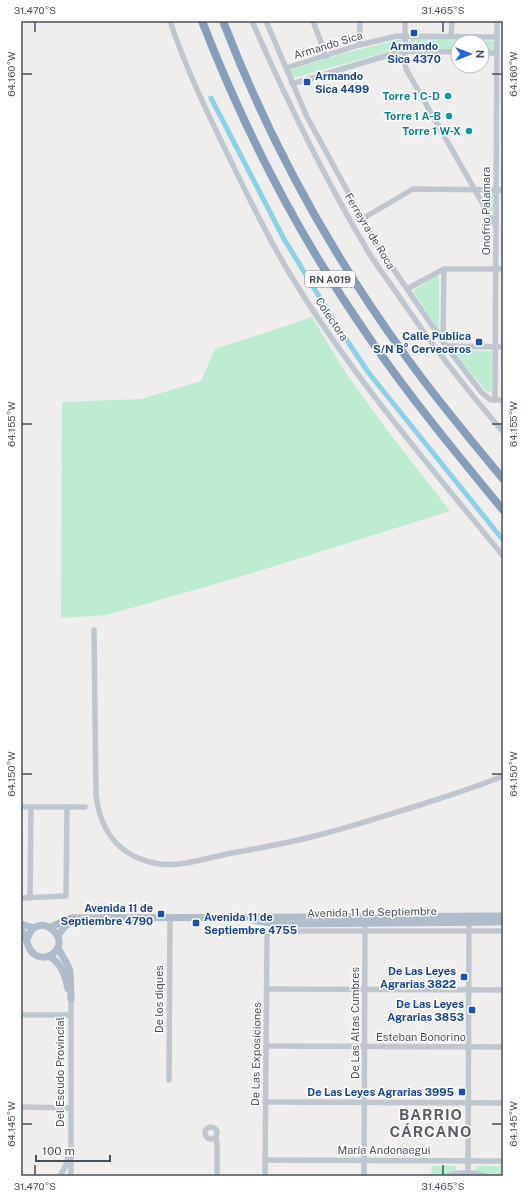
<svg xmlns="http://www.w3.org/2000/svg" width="524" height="1197" viewBox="0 0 524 1197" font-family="'Public Sans',sans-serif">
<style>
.green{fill:#bdecd1}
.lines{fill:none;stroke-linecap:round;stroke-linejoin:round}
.canal{stroke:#8bd1e8;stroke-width:5}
.minor{stroke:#bec7cf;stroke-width:5.5}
.major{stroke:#aebccb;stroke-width:7}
.highway{stroke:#879eba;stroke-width:8}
.ticks{fill:none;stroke:#46505a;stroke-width:1.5}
.transit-dot{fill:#1a4fb4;stroke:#fff;stroke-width:1.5}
.culture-dot{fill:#0f9aa8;stroke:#fff;stroke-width:1.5}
.labels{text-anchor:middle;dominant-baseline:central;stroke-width:3;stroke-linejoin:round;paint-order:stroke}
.shield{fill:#fff;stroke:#7e848c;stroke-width:1}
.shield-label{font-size:10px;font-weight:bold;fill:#46505a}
.street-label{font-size:11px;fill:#46505a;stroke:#fff}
.transit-label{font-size:11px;font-weight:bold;fill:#164399;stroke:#fff;text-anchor:end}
.culture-label{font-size:11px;font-weight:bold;fill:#0d838f;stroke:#fff;text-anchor:end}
.district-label{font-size:15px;font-weight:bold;letter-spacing:1px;fill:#5a5d62;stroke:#fff}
.neatline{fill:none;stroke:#46505a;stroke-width:1.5}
.ticks-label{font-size:10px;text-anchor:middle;fill:#46505a}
</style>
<rect width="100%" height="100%" fill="#f0eded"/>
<g class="green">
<polygon points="411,38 495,41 495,51 482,51 482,42 458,42 458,50 410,49"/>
<polygon points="402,39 401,48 290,79 287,71 345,53"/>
<polygon points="483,192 493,192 493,212 491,211 482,195"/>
<polygon points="436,276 439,277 439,331 413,291"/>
<polygon points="312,317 346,373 384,426 450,511 233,579 107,615 61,618 62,402 141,399 201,381 215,349"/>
<polygon points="455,350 492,351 492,391 490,392 487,392 454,352"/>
<polygon points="432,1166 456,1166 456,1171 442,1176 424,1176 431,1175"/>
<polygon points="477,1166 503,1166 503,1176 491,1176 476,1171"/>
</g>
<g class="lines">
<polyline class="canal" points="211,98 284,239 336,324 368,372 503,540"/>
<g class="minor">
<path d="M170,21C185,66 206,110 227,153C247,194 266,235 290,274C351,375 429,465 503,556"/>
<path d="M252,21C287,101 325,179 369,253C379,269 390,283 400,298C432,345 466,389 503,432"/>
<polyline points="266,21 307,117 377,245 446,346 482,393 491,400 503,400"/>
<polyline points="313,21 326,56"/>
<polyline points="405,21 405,61 406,69 495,225"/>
<polyline points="451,36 452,21"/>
<polyline points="359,45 360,21"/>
<polyline points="482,53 496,53"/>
<polyline points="286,68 359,45 397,36 496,37"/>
<polyline points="292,84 392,54 405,51 458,52"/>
<polyline points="362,219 413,189 503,190"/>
<polyline points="407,289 444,269 503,269"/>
<polyline points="443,341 444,269"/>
<polyline points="446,346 503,347"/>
<polyline points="495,400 497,21"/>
<path d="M94,630L96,794C100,833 121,858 160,864C181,867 211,857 232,853C260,848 288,843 315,836C351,827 387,815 423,804C450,795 477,787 503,776"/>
<polyline points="21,807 85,807"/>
<polyline points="21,898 66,896 67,807"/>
<polyline points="30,898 31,807"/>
<polyline points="267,989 503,990"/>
<polyline points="21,1015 71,1015"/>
<polyline points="266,1046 503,1047"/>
<polyline points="169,1080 170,918"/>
<polyline points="265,1102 503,1103"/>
<polyline points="21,1107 71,1108"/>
<circle cx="211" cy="1133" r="6"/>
<polyline points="216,1138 217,1144 217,1176"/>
<polyline points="265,1160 503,1161"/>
<polyline points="468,1172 469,918"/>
<polyline points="60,1176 66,1165 69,1151"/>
<polyline points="71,1176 71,999"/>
<polyline points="265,1176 267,936 268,933 272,931 503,931"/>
<polyline points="364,1176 365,928"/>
<path d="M448,1176C461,1171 473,1172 485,1176"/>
</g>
<g class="major">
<polyline points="256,921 282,924 503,922"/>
<polyline points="21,924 34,928"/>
<polyline points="51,927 71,918 503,916"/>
<path d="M21,930C28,937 26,948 34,954C39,958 46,958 51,955C76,940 36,906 27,940"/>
<polyline points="58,935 66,925 78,921"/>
<polyline points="58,948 68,966 70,971 71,999"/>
<path d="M49,956C62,964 65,975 68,989"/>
</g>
<g class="highway">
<path d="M202,21C245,132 300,238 368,336C409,396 456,453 503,510"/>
<path d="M223,21C269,141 331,254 407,358C437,400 470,439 503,479"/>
</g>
</g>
<path class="ticks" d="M35,22V32M443,22V32M22,74H32M492,74H502M22,424H32M492,424H502M22,774H32M492,774H502M22,1124H32M492,1124H502M35,1165V1175M443,1165V1175"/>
<g class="transit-dot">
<rect x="410" y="29" width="8" height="8" rx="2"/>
<rect x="303" y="78" width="8" height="8" rx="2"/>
<rect x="475" y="338" width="8" height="8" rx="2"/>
<rect x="157" y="910" width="8" height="8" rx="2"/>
<rect x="192" y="919" width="8" height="8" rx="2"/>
<rect x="460" y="973" width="8" height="8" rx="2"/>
<rect x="468" y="1006" width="8" height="8" rx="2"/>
<rect x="458" y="1088" width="8" height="8" rx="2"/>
</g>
<g class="culture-dot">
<circle cx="448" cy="96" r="4"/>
<circle cx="449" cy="116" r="4"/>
<circle cx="469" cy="131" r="4"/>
</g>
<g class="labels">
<rect class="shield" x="305" y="271" width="50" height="16" rx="3"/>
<g class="shield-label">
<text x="330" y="279">RN A019</text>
</g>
<g class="street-label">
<text transform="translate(328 45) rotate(-17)">Armando Sica</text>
<text transform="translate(486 211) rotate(-90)">Onofrio Palamara</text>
<text transform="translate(370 231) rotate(59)">Ferreyra de Roca</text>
<text transform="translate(332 319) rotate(56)">Colectora</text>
<text transform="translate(372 912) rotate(-1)">Avenida 11 de Septiembre</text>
<text transform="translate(159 999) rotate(-90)">De los diques</text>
<text transform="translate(355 1023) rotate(-90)">De Las Altas Cumbres</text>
<text x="421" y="1037">Esteban Bonorino</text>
<text transform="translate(256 1054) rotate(-89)">De Las Exposiciones</text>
<text transform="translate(60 1072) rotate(-90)">Del Escudo Provincial</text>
<text x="384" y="1150">María Andonaegui</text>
</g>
<g class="transit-label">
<text x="414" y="46" text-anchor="middle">Armando<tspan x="414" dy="13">Sica 4370</tspan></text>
<text x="315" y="76" text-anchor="start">Armando<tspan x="315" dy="13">Sica 4499</tspan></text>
<text x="471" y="336">Calle Publica<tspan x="471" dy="13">S/N B° Cerveceros</tspan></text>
<text x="153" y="908">Avenida 11 de<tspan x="153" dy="13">Septiembre 4790</tspan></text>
<text x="204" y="917" text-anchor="start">Avenida 11 de<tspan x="204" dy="13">Septiembre 4755</tspan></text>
<text x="456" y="971">De Las Leyes<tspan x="456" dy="13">Agrarias 3822</tspan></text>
<text x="464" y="1004">De Las Leyes<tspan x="464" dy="13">Agrarias 3853</tspan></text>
<text x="454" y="1092">De Las Leyes Agrarias 3995</text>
</g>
<g class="culture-label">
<text x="440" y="96">Torre 1 C-D</text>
<text x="441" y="116">Torre 1 A-B</text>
<text x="461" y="131">Torre 1 W-X</text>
</g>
<g class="district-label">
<text x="431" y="1114">BARRIO<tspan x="431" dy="17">CÁRCANO</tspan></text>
</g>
</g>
<rect width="524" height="1197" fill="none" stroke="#ffffff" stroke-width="44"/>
<g transform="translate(470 54) rotate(90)"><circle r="19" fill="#ffffff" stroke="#b5b9bd"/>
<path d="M0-3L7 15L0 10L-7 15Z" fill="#2069d7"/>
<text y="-6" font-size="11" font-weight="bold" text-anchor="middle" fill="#46505a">N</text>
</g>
<path d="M36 1155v6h74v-6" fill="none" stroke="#46505a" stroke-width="2"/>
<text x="42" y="1155" font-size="12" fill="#46505a" stroke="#ffffff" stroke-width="3" paint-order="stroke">100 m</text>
<rect x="22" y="22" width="480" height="1153" class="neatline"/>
<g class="ticks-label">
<text x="35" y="14">31.470°S</text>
<text x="443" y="14">31.465°S</text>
<text transform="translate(11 74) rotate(-90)" y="4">64.160°W</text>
<text transform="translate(513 74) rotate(-90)" y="4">64.160°W</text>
<text transform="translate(513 424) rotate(-90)" y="4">64.155°W</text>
<text transform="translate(11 424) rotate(-90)" y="4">64.155°W</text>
<text transform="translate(513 774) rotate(-90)" y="4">64.150°W</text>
<text transform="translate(11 774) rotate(-90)" y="4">64.150°W</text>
<text transform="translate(11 1124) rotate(-90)" y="4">64.145°W</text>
<text transform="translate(513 1124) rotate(-90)" y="4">64.145°W</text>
<text x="35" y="1190">31.470°S</text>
<text x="443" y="1190">31.465°S</text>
</g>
</svg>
